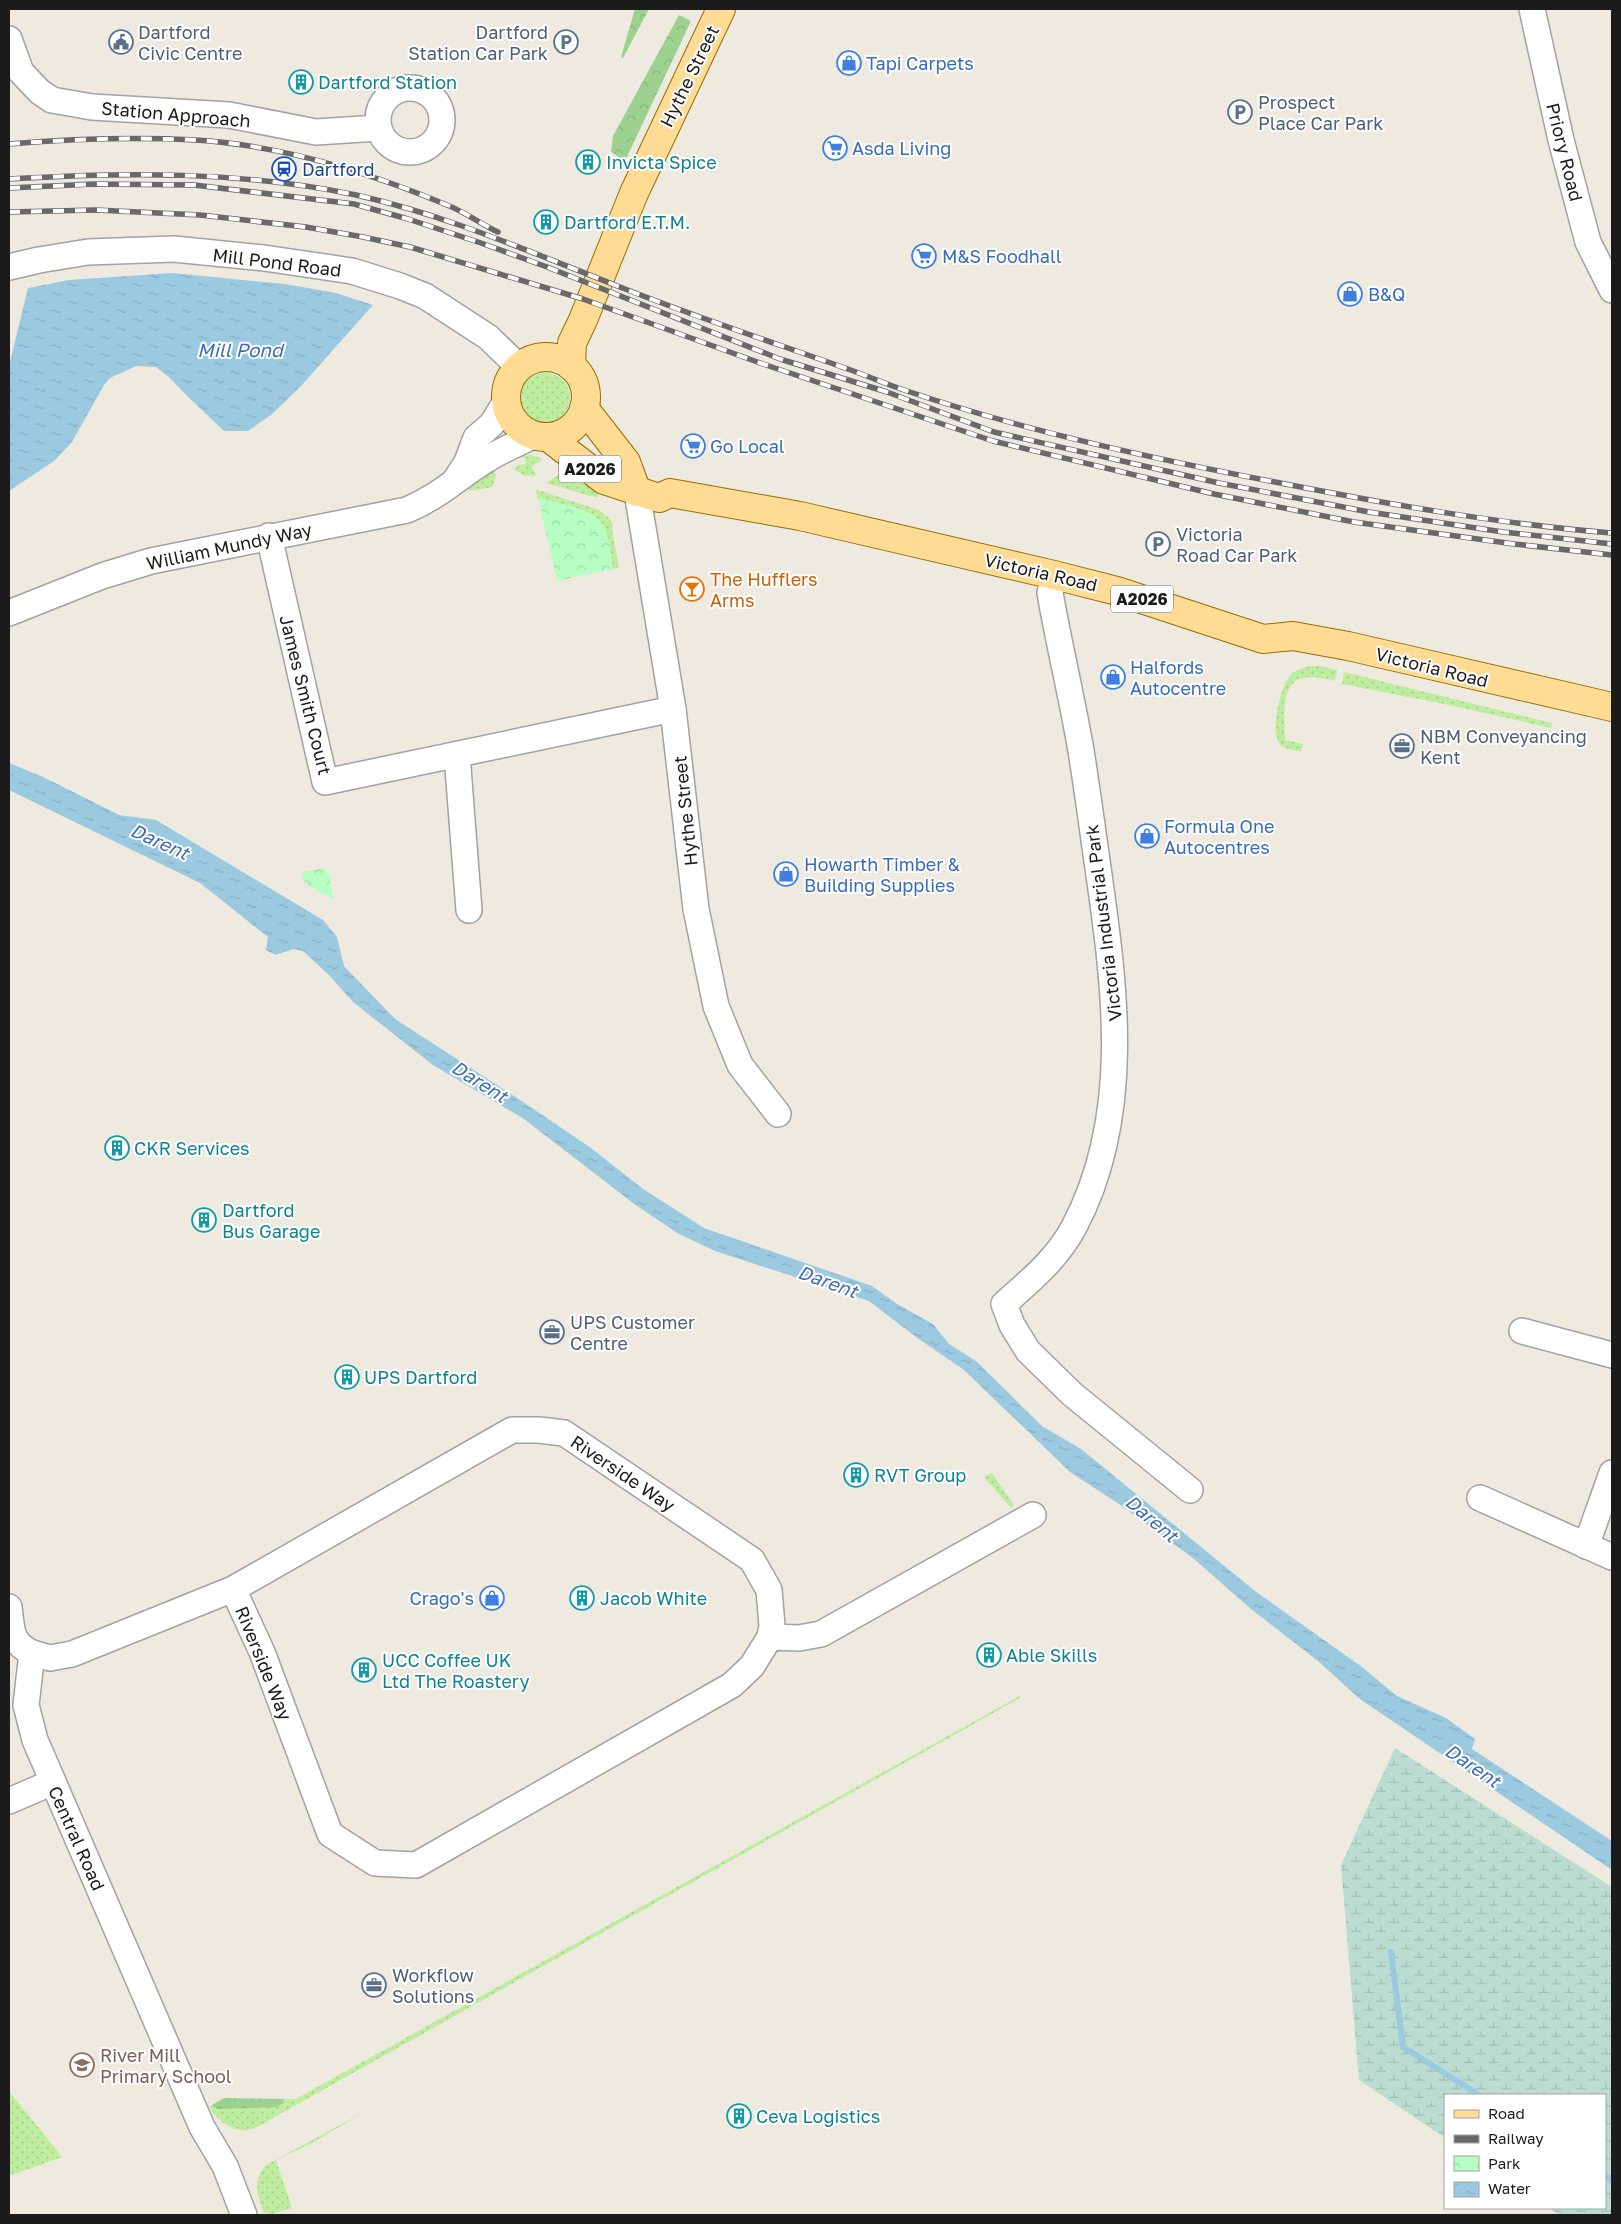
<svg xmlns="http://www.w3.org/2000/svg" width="1621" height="2224" viewBox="0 0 1621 2224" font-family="'Golos Text',sans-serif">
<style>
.grass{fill:url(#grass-dots)}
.forest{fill:url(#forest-crowns)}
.wetland{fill:url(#wetland-marsh)}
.park{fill:url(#park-crowns)}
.water{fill:url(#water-ripples)}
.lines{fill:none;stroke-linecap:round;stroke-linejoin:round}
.stream{stroke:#9bc9e0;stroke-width:6}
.minor-casing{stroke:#a2a2a2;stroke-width:28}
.major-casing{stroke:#927000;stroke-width:30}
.minor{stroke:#fff;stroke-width:25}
.major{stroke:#ffdb93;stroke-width:28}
.rail-casing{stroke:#696969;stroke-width:5.5}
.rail{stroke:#fff;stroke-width:4;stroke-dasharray:11;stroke-linecap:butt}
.labels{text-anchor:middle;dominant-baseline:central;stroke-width:4;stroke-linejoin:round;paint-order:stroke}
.shield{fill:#fff;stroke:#5f5f5f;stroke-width:1}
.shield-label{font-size:16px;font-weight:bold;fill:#1b1b1b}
.service-label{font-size:18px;fill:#4e5e75;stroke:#fff;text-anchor:start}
.shop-label{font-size:18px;fill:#366cbe;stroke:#fff;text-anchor:start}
.street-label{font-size:18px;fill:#1b1b1b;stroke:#fff}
.culture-label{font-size:18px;fill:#0d838f;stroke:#fff;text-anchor:start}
.transit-label{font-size:18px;fill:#164399;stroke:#fff;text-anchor:start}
.food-label{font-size:18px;fill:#c56008;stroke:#fff;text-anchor:start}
.education-label{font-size:18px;fill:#785e54;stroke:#fff;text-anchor:start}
.water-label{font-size:19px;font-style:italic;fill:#416eb1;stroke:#fff}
</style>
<defs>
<pattern id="grass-dots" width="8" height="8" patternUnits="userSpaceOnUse" patternTransform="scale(1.25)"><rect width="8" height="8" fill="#beeda0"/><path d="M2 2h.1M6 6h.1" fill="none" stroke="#a3cb89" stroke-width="1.8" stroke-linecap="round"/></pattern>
<pattern id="forest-crowns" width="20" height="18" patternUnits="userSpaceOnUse" patternTransform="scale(1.25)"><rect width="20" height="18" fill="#9dd190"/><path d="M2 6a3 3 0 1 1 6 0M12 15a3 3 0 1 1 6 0" fill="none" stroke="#87b37c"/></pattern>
<pattern id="wetland-marsh" width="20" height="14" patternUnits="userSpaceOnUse" patternTransform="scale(1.25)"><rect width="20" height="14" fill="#bbddd1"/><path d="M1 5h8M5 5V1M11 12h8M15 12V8" fill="none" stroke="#a0bdb3"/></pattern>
<pattern id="park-crowns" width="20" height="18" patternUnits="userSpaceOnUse" patternTransform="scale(1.25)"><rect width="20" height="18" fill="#b7fec3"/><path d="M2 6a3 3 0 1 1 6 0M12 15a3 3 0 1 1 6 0" fill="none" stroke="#9dd9a7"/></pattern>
<pattern id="water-ripples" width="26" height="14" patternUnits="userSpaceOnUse" patternTransform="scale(1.25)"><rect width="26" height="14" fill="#9bc9e0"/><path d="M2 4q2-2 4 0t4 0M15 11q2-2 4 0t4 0" fill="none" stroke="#85acc0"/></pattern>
</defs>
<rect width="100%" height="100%" fill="#eeeadf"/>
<g class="grass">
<circle cx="545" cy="398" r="25"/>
<polygon points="530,455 543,459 531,467 537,475 525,476 513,469 519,465 526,464 525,459 521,456"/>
<polygon points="561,469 598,493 599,497 589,496 546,483 560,474"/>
<polygon points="489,471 493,471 496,475 493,487 469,491 469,485"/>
<path d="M535,489L599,510L610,519L613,526L612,530L619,567L613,569C611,556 609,542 605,531C597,507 559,504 538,498Z"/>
<path d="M1309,666H1320L1337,670L1335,681C1279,666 1284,698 1285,740L1303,744L1301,752C1294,750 1286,750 1280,744C1270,732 1280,688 1289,677C1294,670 1301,669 1309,666Z"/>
<polygon points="1344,672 1552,723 1551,728 1454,706 1342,684"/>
<polygon points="992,1473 1013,1504 1014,1506 1011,1508 984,1477"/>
<path d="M1020,1696V1698L257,2127C235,2136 220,2123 208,2106L283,2103L284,2099H296Z"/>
<polygon points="9,2091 62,2157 9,2176"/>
<path d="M368,2110L310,2144L276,2160L292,2208L272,2214L264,2213C257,2194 252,2182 266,2165Z"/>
</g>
<g class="forest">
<polygon points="635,9 649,9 623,58 621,57"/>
<polygon points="679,15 691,21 625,161 611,152 613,136"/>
<polygon points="224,2098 284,2099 283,2103 277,2107 219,2109 213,2107 212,2105"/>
</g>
<polygon class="wetland" points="1395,1748 1612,1887 1612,2215 1560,2215 1549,2208 1605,2208 1605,2095 1445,2095 1445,2138 1359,2080 1341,1865"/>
<g class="park">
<path d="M538,498C556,503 596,509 604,527C610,539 610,556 613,569L557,581Z"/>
<polygon points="325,868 330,878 333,899 305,884 302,872"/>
</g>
<g class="water">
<polygon points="172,273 285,284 336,293 373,305 301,386 271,415 248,431 224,431 182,391 170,378 156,367 136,366 110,378 104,385 72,442 54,461 9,491 9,366 28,288 69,280"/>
<polygon points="9,763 43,777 119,815 156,820 323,920 337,937 344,966 395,1019 523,1102 591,1148 643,1189 704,1228 872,1286 897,1304 933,1324 949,1344 976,1361 1042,1426 1081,1449 1255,1591 1362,1667 1397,1696 1446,1718 1475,1739 1472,1749 1612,1841 1612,1870 1360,1699 1318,1661 1251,1609 1193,1558 1119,1504 1070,1472 964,1370 916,1337 869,1301 715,1251 677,1233 633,1203 524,1119 433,1065 353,1002 329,975 303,951 294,949 275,955 266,950 268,937 200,883 9,790"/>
</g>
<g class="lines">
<g class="stream">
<polyline points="1391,1952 1403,2047 1479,2095"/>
<polyline points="1605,2176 1612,2181"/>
</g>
<g class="minor-casing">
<g id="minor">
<polyline points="1532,9 1561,140 1588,242 1612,290"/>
<polyline points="9,39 21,72 40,92 52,100 92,107 229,115 316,132 378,128"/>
<circle cx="410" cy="120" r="32"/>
<polyline points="9,267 39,260 88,252 174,249 264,258 352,271 400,286 425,296 488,337 519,367"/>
<polyline points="456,479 467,462 476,438 492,424 506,401"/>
<polyline points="637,492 673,709 696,909 716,1006 740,1065 778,1114"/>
<polyline points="269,536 325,782 673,709"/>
<path d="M1054,575L1050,593C1059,644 1071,694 1080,745C1087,786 1092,827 1098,868C1115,987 1133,1116 1074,1227C1057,1259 1030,1281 1004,1304L1012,1325L1028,1351L1072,1394L1190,1490"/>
<path d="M9,613L102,576L151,561L407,510C440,496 457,478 486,460C501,450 518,444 534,435"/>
<polyline points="457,755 469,910"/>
<polyline points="1522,1331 1612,1355"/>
<polyline points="1480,1498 1612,1557"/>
<polyline points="1586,1546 1612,1473"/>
<polyline points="233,1589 262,1652 330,1834 375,1863 416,1865 732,1685 752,1666 770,1637 799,1638 821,1634 1033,1515"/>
<path d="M9,1607C12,1630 10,1642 32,1653L26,1705L35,1740L202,2127L225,2166L244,2215"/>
<polyline points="32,1653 50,1658 72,1654 233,1589 512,1430 539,1430 564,1433 752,1560 769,1590 772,1626 770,1637"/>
<polyline points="9,1801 53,1782"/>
</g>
</g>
<g class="major-casing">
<g id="major">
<circle cx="546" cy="397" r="40"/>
<polyline points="571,366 572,343 583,320 634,193 721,9"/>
<polyline points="584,408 626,462 637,492"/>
<polyline points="548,437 604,480 659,498 670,493 800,516 1054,575 1117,591 1263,639 1293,636 1348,646 1612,707"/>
</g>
</g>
<use href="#minor" class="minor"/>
<use href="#major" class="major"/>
<g class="rail-casing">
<g id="rail">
<path d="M9,144C71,139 133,137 195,140C281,145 368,172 447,205C465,212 481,224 498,232"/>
<path d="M9,179C126,172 241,171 356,195C446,215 530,252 615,285C690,315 766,340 842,367C863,374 883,383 904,390C1025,431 1150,458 1275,482C1387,504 1499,524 1612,533"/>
<polyline points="9,188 94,184 194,185 354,204 408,219 481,243 547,267 780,359 887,392 994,432 1219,483 1369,512 1503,532 1612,544"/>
<polyline points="9,212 96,210 200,215 306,227 363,237 410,247 583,299 763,364 993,441 1214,494 1354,522 1514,544 1612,555"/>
</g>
</g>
<use href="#rail" class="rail"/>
</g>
<defs>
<g id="civic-ring" transform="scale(1.25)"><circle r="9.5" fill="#fff" stroke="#5c6f8a" stroke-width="1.5"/><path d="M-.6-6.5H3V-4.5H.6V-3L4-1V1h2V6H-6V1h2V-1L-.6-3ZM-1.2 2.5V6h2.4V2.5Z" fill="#5c6f8a"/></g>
<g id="parking-ring" transform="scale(1.25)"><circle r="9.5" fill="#fff" stroke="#5c6f8a" stroke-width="1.5"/><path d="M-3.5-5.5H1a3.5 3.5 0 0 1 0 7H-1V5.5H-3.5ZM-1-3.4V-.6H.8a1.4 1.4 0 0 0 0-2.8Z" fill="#5c6f8a"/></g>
<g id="shop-ring" transform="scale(1.25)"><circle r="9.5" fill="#fff" stroke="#3f7fe0" stroke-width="1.5"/><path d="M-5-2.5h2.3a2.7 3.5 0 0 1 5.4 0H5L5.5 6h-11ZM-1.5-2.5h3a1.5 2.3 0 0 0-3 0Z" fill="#3f7fe0"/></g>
<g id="building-ring" transform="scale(1.25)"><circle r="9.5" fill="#fff" stroke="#0f9aa8" stroke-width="1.5"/><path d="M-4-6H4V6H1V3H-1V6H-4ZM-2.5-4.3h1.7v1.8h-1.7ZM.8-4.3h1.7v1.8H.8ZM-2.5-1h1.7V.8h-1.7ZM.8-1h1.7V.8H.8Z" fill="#0f9aa8"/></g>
<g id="supermarket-ring" transform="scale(1.25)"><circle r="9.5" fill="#fff" stroke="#3f7fe0" stroke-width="1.5"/><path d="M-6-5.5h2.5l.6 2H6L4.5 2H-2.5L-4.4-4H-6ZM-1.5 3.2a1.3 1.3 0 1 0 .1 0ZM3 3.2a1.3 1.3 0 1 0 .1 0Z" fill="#3f7fe0"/></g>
<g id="station-ring" transform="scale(1.25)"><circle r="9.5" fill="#fff" stroke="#1a4fb4" stroke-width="1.5"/><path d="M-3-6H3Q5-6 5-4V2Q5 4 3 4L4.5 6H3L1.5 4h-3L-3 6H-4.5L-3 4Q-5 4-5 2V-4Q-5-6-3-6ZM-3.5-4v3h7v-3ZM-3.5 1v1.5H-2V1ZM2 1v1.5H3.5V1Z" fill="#1a4fb4"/></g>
<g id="bar-ring" transform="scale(1.25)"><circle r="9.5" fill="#fff" stroke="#e8710a" stroke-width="1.5"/><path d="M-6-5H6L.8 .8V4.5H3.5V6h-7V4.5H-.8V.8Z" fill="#e8710a"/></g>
<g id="office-ring" transform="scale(1.25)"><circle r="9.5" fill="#fff" stroke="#5c6f8a" stroke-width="1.5"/><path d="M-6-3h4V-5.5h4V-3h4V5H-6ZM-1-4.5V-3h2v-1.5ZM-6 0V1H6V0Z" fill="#5c6f8a"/></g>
<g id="school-ring" transform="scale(1.25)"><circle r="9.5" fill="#fff" stroke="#8d6e63" stroke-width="1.5"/><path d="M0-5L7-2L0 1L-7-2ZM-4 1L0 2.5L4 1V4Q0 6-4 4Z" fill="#8d6e63"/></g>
</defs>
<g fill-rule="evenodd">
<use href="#civic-ring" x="121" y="42"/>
<use href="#parking-ring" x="566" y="42"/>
<use href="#shop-ring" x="849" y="63"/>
<use href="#building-ring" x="301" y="82"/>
<use href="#parking-ring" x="1240" y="112"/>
<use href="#supermarket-ring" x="835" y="148"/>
<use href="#building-ring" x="588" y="162"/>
<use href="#station-ring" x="284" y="169"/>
<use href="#building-ring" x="546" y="222"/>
<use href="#supermarket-ring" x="924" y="256"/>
<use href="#shop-ring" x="1350" y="294"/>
<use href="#supermarket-ring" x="693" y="446"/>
<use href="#parking-ring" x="1158" y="544"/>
<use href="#bar-ring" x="692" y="589"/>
<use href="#shop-ring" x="1113" y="677"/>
<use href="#office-ring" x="1402" y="746"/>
<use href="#shop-ring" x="1147" y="836"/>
<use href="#shop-ring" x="786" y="874"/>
<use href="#building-ring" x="117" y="1148"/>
<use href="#building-ring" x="204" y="1220"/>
<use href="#office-ring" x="552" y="1332"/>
<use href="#building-ring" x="347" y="1377"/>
<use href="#building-ring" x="856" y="1475"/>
<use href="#shop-ring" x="492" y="1598"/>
<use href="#building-ring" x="582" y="1598"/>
<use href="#building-ring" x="989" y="1655"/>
<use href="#building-ring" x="364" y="1670"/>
<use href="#office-ring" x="374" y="1985"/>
<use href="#school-ring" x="82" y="2065"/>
<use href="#building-ring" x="739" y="2116"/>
</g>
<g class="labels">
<g class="shield">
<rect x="559" y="455.5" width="62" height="27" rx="4"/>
<rect x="1111" y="585.5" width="62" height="27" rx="4"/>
</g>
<g class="shield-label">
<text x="590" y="469">A2026</text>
<text x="1142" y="599">A2026</text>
</g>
<g class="service-label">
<text x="138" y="32">Dartford<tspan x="138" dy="21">Civic Centre</tspan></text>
<text x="548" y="32" text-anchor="end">Dartford<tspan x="548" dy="21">Station Car Park</tspan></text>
<text x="1258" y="102">Prospect<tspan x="1258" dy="21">Place Car Park</tspan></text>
<text x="1176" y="534">Victoria<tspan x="1176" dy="21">Road Car Park</tspan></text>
<text x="1420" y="736">NBM Conveyancing<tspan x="1420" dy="21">Kent</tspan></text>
<text x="570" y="1322">UPS Customer<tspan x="570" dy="21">Centre</tspan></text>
<text x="392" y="1975">Workflow<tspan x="392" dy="21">Solutions</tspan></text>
</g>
<g class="shop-label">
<text x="866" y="63">Tapi Carpets</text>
<text x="852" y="148">Asda Living</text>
<text x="942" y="256">M&amp;S Foodhall</text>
<text x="1368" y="294">B&amp;Q</text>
<text x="710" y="446">Go Local</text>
<text x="1130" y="667">Halfords<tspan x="1130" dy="21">Autocentre</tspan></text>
<text x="1164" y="826">Formula One<tspan x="1164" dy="21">Autocentres</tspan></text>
<text x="804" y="864">Howarth Timber &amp;<tspan x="804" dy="21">Building Supplies</tspan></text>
<text x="474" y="1598" text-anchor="end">Crago's</text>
</g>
<g class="street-label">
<text transform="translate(689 76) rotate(-64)">Hythe Street</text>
<text transform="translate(176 114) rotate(5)">Station Approach</text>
<text transform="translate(1565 152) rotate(76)">Priory Road</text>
<text transform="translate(277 262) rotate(7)">Mill Pond Road</text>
<text transform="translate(229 546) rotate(-12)">William Mundy Way</text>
<text transform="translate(1041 572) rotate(13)">Victoria Road</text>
<text transform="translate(1432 667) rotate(14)">Victoria Road</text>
<text transform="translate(306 695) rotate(76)">James Smith Court</text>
<text transform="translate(685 811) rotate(-96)">Hythe Street</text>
<text transform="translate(1103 923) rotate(-97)">Victoria Industrial Park</text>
<text transform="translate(623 1473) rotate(34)">Riverside Way</text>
<text transform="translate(264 1663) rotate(68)">Riverside Way</text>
<text transform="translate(77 1838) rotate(66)">Central Road</text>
</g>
<g class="culture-label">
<text x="318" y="82">Dartford Station</text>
<text x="606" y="162">Invicta Spice</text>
<text x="564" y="222">Dartford E.T.M.</text>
<text x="134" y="1148">CKR Services</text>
<text x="222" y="1210">Dartford<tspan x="222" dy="21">Bus Garage</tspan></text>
<text x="364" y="1377">UPS Dartford</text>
<text x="874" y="1475">RVT Group</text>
<text x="600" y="1598">Jacob White</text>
<text x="1006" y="1655">Able Skills</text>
<text x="382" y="1660">UCC Coffee UK<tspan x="382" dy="21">Ltd The Roastery</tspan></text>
<text x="756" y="2116">Ceva Logistics</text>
</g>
<g class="transit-label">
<text x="302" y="169">Dartford</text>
</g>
<g class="food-label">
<text x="710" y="579">The Hufflers<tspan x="710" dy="21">Arms</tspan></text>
</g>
<g class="education-label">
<text x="100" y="2055">River Mill<tspan x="100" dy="21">Primary School</tspan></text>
</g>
<g class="water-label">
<text x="240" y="349">Mill Pond</text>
<text transform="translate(160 841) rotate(24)">Darent</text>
<text transform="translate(480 1081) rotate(32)">Darent</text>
<text transform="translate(828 1281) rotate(20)">Darent</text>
<text transform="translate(1152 1518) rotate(40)">Darent</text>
<text transform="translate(1473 1765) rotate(34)">Darent</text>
</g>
</g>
<rect width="1621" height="2224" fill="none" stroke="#1b1b1b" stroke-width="20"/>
<rect x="1444" y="2094" width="162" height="115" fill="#ffffff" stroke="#a4a4a4"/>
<rect x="1454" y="2110" width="25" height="8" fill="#ffdb93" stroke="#a4a4a4"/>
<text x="1488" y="2119" font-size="15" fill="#1b1b1b">Road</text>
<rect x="1454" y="2135" width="25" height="8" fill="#696969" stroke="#a4a4a4"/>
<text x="1488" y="2144" font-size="15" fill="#1b1b1b">Railway</text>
<rect x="1454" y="2156" width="25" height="15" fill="url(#park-crowns)" stroke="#a4a4a4"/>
<text x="1488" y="2169" font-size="15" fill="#1b1b1b">Park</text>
<rect x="1454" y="2182" width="25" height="15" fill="url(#water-ripples)" stroke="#a4a4a4"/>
<text x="1488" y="2194" font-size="15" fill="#1b1b1b">Water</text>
</svg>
